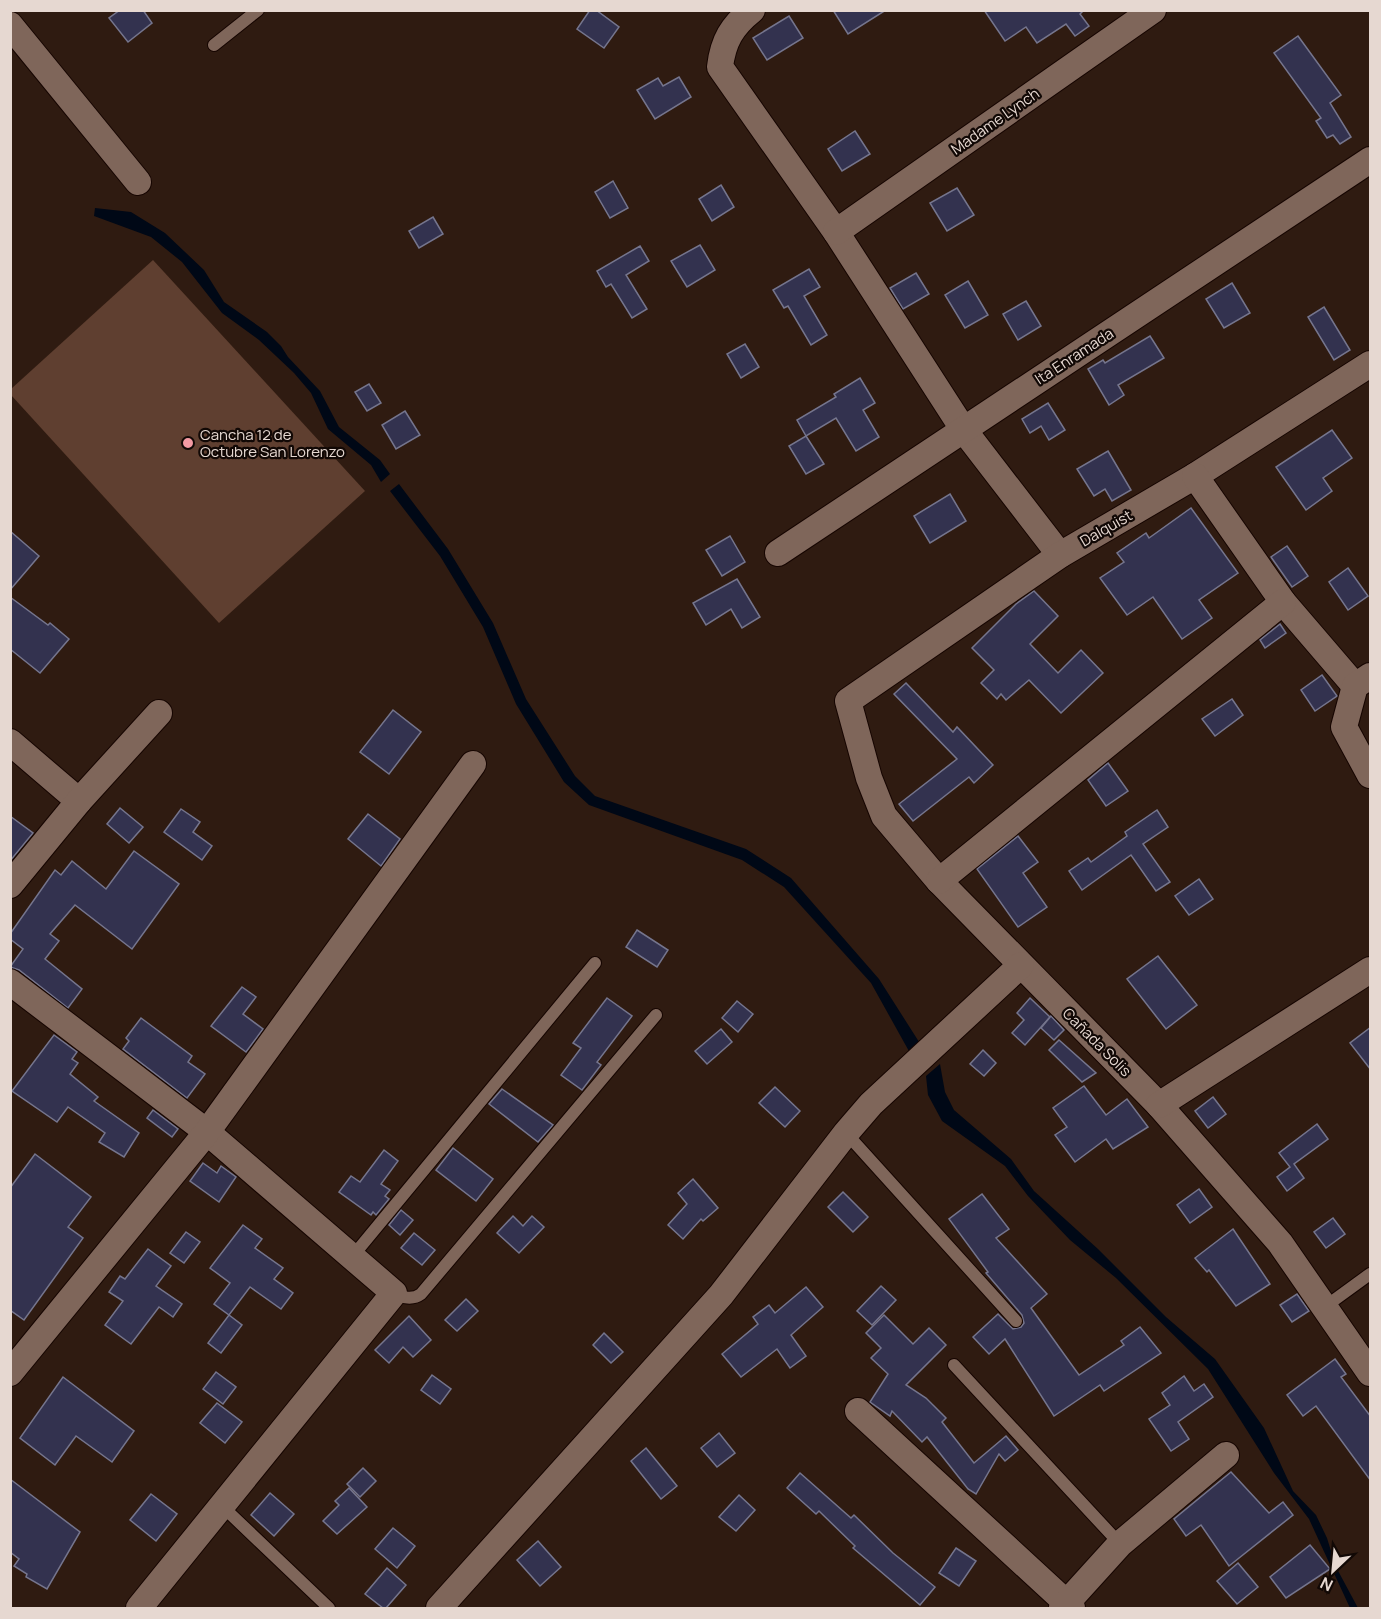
<svg xmlns="http://www.w3.org/2000/svg" width="1381" height="1619" viewBox="0 0 1381 1619" font-family="Manrope,sans-serif">
<style>
.green{fill:#5f3f30}
.water{fill:#000816}
.building{fill:#33324f;stroke:#75758d;stroke-width:1.5}
.lines{fill:none;stroke-linecap:round;stroke-linejoin:round}
.service-casing{stroke:#160501;stroke-width:14}
.minor-casing{stroke:#160501;stroke-width:28}
.service{stroke:#7f665a;stroke-width:12}
.minor{stroke:#7f665a;stroke-width:26}
.poi-dot{fill:#f49aa3;stroke:#110805;stroke-width:2}
.labels{text-anchor:middle;dominant-baseline:central;stroke-width:4.5;stroke-linejoin:round;paint-order:stroke}
.street-label{font-size:15px;fill:#e6d8d1;stroke:#110805}
.poi-label{font-size:15px;fill:#e6d8d1;stroke:#110805;text-anchor:start}
</style>
<rect width="100%" height="100%" fill="#2f1b11"/>
<polygon class="green" points="153,260 365,491 219,623 11,395 11,389"/>
<g class="water">
<polygon points="95,208 131,212 165,233 204,270 224,302 267,332 281,346 288,357 320,391 339,427 380,460 390,474 381,482 371,465 328,429 311,393 294,373 259,340 222,313 182,262 151,237 94,216"/>
<polygon points="399,484 448,549 493,623 526,699 575,776 595,796 746,849 791,878 879,979 921,1045 910,1053 871,983 784,887 742,860 589,805 564,782 516,704 483,627 440,556 390,491"/>
<polygon points="940,1064 945,1092 954,1110 1011,1159 1034,1191 1098,1249 1166,1317 1215,1359 1264,1428 1293,1491 1316,1515 1327,1538 1336,1567 1358,1608 1350,1608 1309,1519 1274,1473 1208,1369 1116,1278 1070,1240 1028,1196 1005,1166 942,1121 928,1095 926,1076"/>
</g>
<g class="building">
<polygon points="120,10 143,10 152,23 128,42 109,18"/>
<polygon points="590,10 596,10 619,27 604,48 577,29"/>
<polygon points="833,10 886,10 848,34"/>
<polygon points="984,10 1084,10 1080,14 1089,26 1075,36 1066,24 1037,43 1026,27 1005,41"/>
<polygon points="789,16 803,38 767,60 753,38"/>
<polygon points="1298,36 1341,95 1330,103 1351,137 1340,144 1333,135 1327,138 1316,121 1321,118 1274,53"/>
<polygon points="679,77 691,97 655,119 637,90 658,78 663,86"/>
<polygon points="855,131 870,154 842,171 828,149"/>
<polygon points="613,181 628,208 610,218 595,192"/>
<polygon points="721,185 734,207 712,221 699,199"/>
<polygon points="957,188 974,215 947,231 930,203"/>
<polygon points="433,217 443,234 419,248 409,231"/>
<polygon points="700,245 715,270 687,287 671,261"/>
<polygon points="640,246 649,261 626,275 647,309 632,318 611,284 606,287 597,271"/>
<polygon points="809,269 820,287 804,296 827,335 811,345 788,306 784,308 773,290"/>
<polygon points="916,273 929,294 903,309 890,288"/>
<polygon points="968,281 988,315 965,328 945,295"/>
<polygon points="1232,283 1250,313 1224,328 1206,299"/>
<polygon points="1026,301 1041,326 1018,340 1003,314"/>
<polygon points="1324,307 1350,350 1334,360 1308,317"/>
<polygon points="1150,336 1164,358 1118,385 1124,395 1109,405 1088,369 1103,360 1105,363"/>
<polygon points="745,344 759,367 741,378 727,354"/>
<polygon points="860,378 875,403 863,410 879,437 856,451 836,418 806,436 797,420 836,397 834,394"/>
<polygon points="369,384 381,403 367,411 355,392"/>
<polygon points="1048,403 1065,430 1049,440 1041,426 1030,433 1022,419"/>
<polygon points="405,411 420,435 396,449 382,425"/>
<polygon points="1332,430 1352,458 1323,478 1332,491 1306,510 1276,467"/>
<polygon points="806,436 824,464 806,474 789,446"/>
<polygon points="1108,451 1131,490 1112,501 1105,489 1094,496 1077,469"/>
<polygon points="950,494 966,521 930,543 914,516"/>
<polygon points="1191,508 1238,573 1199,600 1212,618 1182,639 1153,597 1127,615 1100,578 1124,562 1117,553 1146,533 1149,538"/>
<polygon points="10,531 39,556 10,590"/>
<polygon points="730,536 745,562 722,576 706,550"/>
<polygon points="1287,546 1308,576 1292,587 1271,557"/>
<polygon points="1348,568 1368,596 1348,610 1329,582"/>
<polygon points="737,579 760,617 742,628 731,609 706,625 693,603"/>
<polygon points="1034,591 1058,616 1030,644 1058,673 1081,650 1103,673 1061,713 1029,680 1006,700 1001,694 997,699 981,683 994,670 972,648 1016,604"/>
<polygon points="10,597 48,625 50,623 69,639 40,673 10,649"/>
<polygon points="1280,624 1286,633 1265,648 1260,640"/>
<polygon points="1322,675 1337,696 1315,711 1301,690"/>
<polygon points="906,683 953,732 957,727 993,765 974,783 969,777 913,821 899,804 957,759 894,694"/>
<polygon points="1232,699 1243,715 1215,736 1202,719"/>
<polygon points="393,710 421,732 389,774 360,752"/>
<polygon points="1108,763 1128,791 1106,806 1088,780"/>
<polygon points="120,808 143,827 129,843 107,824"/>
<polygon points="181,809 200,822 193,832 212,846 202,860 164,832"/>
<polygon points="1157,810 1168,827 1143,844 1170,882 1156,891 1131,855 1082,890 1069,871 1088,858 1091,862 1127,836 1125,832"/>
<polygon points="368,814 400,839 381,866 348,839"/>
<polygon points="10,816 33,833 10,861"/>
<polygon points="1018,836 1038,862 1023,873 1047,907 1018,927 977,869"/>
<polygon points="134,851 179,884 132,949 75,905 50,934 59,941 45,959 82,989 68,1008 19,970 10,967 23,949 10,939 10,934 55,870 61,875 72,861 106,889"/>
<polygon points="1199,879 1213,899 1189,915 1175,896"/>
<polygon points="637,930 668,950 657,967 626,947"/>
<polygon points="1158,956 1197,1005 1166,1029 1127,979"/>
<polygon points="242,987 256,997 243,1014 263,1029 246,1052 211,1026"/>
<polygon points="607,998 632,1016 597,1062 601,1065 582,1090 561,1075 581,1048 573,1043"/>
<polygon points="1030,998 1050,1017 1025,1045 1012,1033 1024,1020 1017,1013"/>
<polygon points="737,1001 753,1014 738,1032 722,1018"/>
<polygon points="1051,1016 1064,1030 1054,1040 1041,1028"/>
<polygon points="141,1018 192,1056 188,1062 205,1074 187,1098 123,1049 129,1041 126,1038"/>
<polygon points="1371,1027 1371,1070 1350,1043"/>
<polygon points="721,1029 732,1042 707,1064 695,1051"/>
<polygon points="54,1035 77,1052 72,1059 78,1063 70,1074 98,1097 94,1101 139,1133 124,1157 99,1142 105,1133 68,1107 57,1122 12,1091"/>
<polygon points="1059,1040 1096,1073 1082,1082 1049,1050"/>
<polygon points="983,1050 996,1063 984,1076 970,1064"/>
<polygon points="1084,1086 1106,1115 1127,1099 1148,1127 1113,1149 1106,1139 1075,1162 1055,1135 1067,1127 1053,1108"/>
<polygon points="775,1087 800,1111 785,1127 759,1103"/>
<polygon points="502,1089 553,1125 538,1142 489,1104"/>
<polygon points="1213,1097 1226,1114 1208,1128 1195,1111"/>
<polygon points="153,1110 178,1129 172,1137 147,1118"/>
<polygon points="1317,1124 1328,1139 1294,1164 1304,1178 1287,1191 1277,1177 1290,1167 1279,1153"/>
<polygon points="453,1148 493,1179 476,1201 436,1170"/>
<polygon points="384,1150 398,1161 381,1184 390,1190 385,1196 389,1199 376,1215 373,1212 371,1215 339,1192 351,1176 360,1182"/>
<polygon points="35,1154 91,1197 68,1227 83,1238 24,1320 10,1310 10,1188"/>
<polygon points="203,1163 217,1173 221,1166 236,1177 219,1202 190,1181"/>
<polygon points="693,1179 718,1208 703,1221 701,1219 683,1239 668,1225 687,1204 678,1193"/>
<polygon points="1199,1189 1212,1207 1190,1223 1177,1205"/>
<polygon points="843,1192 868,1217 853,1232 828,1207"/>
<polygon points="982,1194 1009,1229 996,1238 1047,1294 1031,1308 1079,1375 1124,1345 1121,1341 1140,1327 1161,1353 1104,1391 1100,1385 1054,1416 1005,1339 989,1354 973,1337 998,1314 1013,1329 1021,1327 1024,1323 1022,1315 986,1273 988,1272 949,1219"/>
<polygon points="401,1210 413,1220 400,1235 389,1225"/>
<polygon points="513,1216 523,1226 532,1216 544,1227 519,1253 497,1233"/>
<polygon points="1333,1218 1345,1234 1326,1248 1314,1232"/>
<polygon points="243,1225 262,1239 255,1248 283,1268 274,1279 293,1293 281,1309 250,1287 229,1315 214,1304 230,1283 210,1268"/>
<polygon points="1233,1229 1270,1284 1236,1306 1209,1270 1207,1272 1195,1258"/>
<polygon points="186,1232 200,1242 184,1263 170,1253"/>
<polygon points="414,1233 435,1250 422,1265 401,1248"/>
<polygon points="148,1249 171,1266 156,1286 182,1304 173,1317 159,1307 131,1344 105,1325 123,1301 109,1292 120,1276 125,1279"/>
<polygon points="881,1286 896,1300 872,1325 857,1311"/>
<polygon points="806,1287 823,1307 791,1335 806,1356 790,1368 777,1349 741,1377 722,1354 758,1324 753,1317 769,1305 775,1313"/>
<polygon points="1297,1294 1309,1311 1292,1322 1280,1305"/>
<polygon points="466,1299 478,1311 457,1331 445,1320"/>
<polygon points="229,1315 242,1325 221,1353 208,1343"/>
<polygon points="884,1315 913,1344 929,1328 946,1345 906,1385 926,1398 946,1418 942,1422 974,1463 1006,1436 1018,1450 1005,1461 999,1454 976,1494 968,1489 927,1437 922,1442 892,1411 890,1416 870,1402 888,1374 871,1358 881,1348 866,1333"/>
<polygon points="409,1316 431,1340 413,1357 403,1347 389,1363 375,1350"/>
<polygon points="604,1333 623,1352 611,1363 593,1345"/>
<polygon points="1335,1359 1346,1374 1341,1377 1371,1417 1371,1481 1316,1406 1303,1416 1287,1395"/>
<polygon points="216,1372 236,1387 223,1404 203,1389"/>
<polygon points="432,1375 451,1389 440,1404 421,1390"/>
<polygon points="1184,1376 1194,1391 1204,1384 1213,1397 1178,1422 1189,1439 1171,1451 1149,1419 1170,1405 1162,1393"/>
<polygon points="63,1377 134,1431 112,1462 76,1436 55,1465 20,1438"/>
<polygon points="217,1403 242,1422 225,1443 200,1423"/>
<polygon points="719,1433 735,1453 717,1467 701,1448"/>
<polygon points="646,1448 677,1486 661,1499 631,1461"/>
<polygon points="363,1468 376,1481 360,1497 347,1484"/>
<polygon points="1231,1472 1269,1513 1283,1502 1293,1515 1229,1566 1201,1525 1186,1536 1174,1519"/>
<polygon points="800,1473 851,1518 854,1515 893,1553 935,1587 920,1605 853,1548 855,1546 819,1511 816,1514 787,1488"/>
<polygon points="10,1479 80,1532 47,1589 26,1577 27,1574 14,1566 19,1559 10,1552"/>
<polygon points="349,1488 367,1507 337,1534 323,1521 339,1505 335,1501"/>
<polygon points="270,1493 294,1514 274,1536 251,1515"/>
<polygon points="151,1494 177,1514 156,1541 130,1520"/>
<polygon points="739,1495 755,1510 736,1531 719,1517"/>
<polygon points="393,1528 415,1546 397,1568 375,1549"/>
<polygon points="538,1541 561,1567 540,1586 517,1560"/>
<polygon points="1310,1545 1330,1569 1286,1598 1270,1577"/>
<polygon points="956,1548 976,1561 959,1586 939,1573"/>
<polygon points="1238,1563 1258,1587 1237,1604 1217,1581"/>
<polygon points="387,1568 406,1585 386,1608 383,1608 365,1594"/>
</g>
<g class="lines">
<g class="service-casing">
<g id="service">
<polyline points="214,45 258,10"/>
<polyline points="846,1133 1016,1321"/>
<polyline points="352,1257 595,963"/>
<path d="M394,1293C402,1298 413,1300 421,1294L656,1015"/>
<polyline points="1326,1306 1370,1274"/>
<polyline points="954,1365 1120,1544"/>
<polyline points="221,1505 329,1608"/>
</g>
</g>
<g class="minor-casing">
<g id="minor">
<path d="M752,10C732,26 723,41 720,67L836,232L963,429L1060,555"/>
<polyline points="10,25 138,182"/>
<polyline points="836,232 1153,10"/>
<polyline points="1370,364 1195,476 1060,555 848,701 869,778 884,816 939,881 1159,1105 1280,1243 1370,1373"/>
<polyline points="1195,476 1283,602 1355,686"/>
<polyline points="778,553 1370,160"/>
<polyline points="1370,676 1355,686 1344,727 1370,775"/>
<polyline points="10,742 79,801"/>
<polyline points="939,881 1283,602"/>
<polyline points="10,885 79,801 159,713"/>
<polyline points="10,982 207,1132 394,1293 139,1608"/>
<polyline points="1159,1105 1370,970"/>
<polyline points="10,1373 207,1132 473,764"/>
<polyline points="858,1411 1072,1608"/>
<polyline points="439,1608 721,1295 846,1133 871,1104 1021,965"/>
<polyline points="1062,1608 1120,1544 1226,1455"/>
</g>
</g>
<use href="#service" class="service"/>
<use href="#minor" class="minor"/>
</g>
<circle class="poi-dot" cx="188" cy="443" r="6"/>
<g class="labels">
<g class="street-label">
<text transform="translate(995 121) rotate(-35)">Madame Lynch</text>
<text transform="translate(1074 356) rotate(-33)">Ita Enramada</text>
<text transform="translate(1106 528) rotate(-30)">Dalquist</text>
<text transform="translate(1097 1042) rotate(45)">Cañada Solis</text>
</g>
<g class="poi-label">
<text x="200" y="434">Cancha 12 de<tspan x="200" dy="17">Octubre San Lorenzo</tspan></text>
</g>
</g>
<rect width="1381" height="1619" fill="none" stroke="#e6d8d1" stroke-width="24"/>
<g transform="translate(1333 1571) rotate(206)" stroke="#110805" stroke-width="4.5" paint-order="stroke">
<path d="M0-4.5L10 22L0 15L-10 22Z" fill="#e6d8d1"/>
<text y="-9" font-size="16" font-weight="bold" text-anchor="middle" fill="#e6d8d1">N</text>
</g>
</svg>
